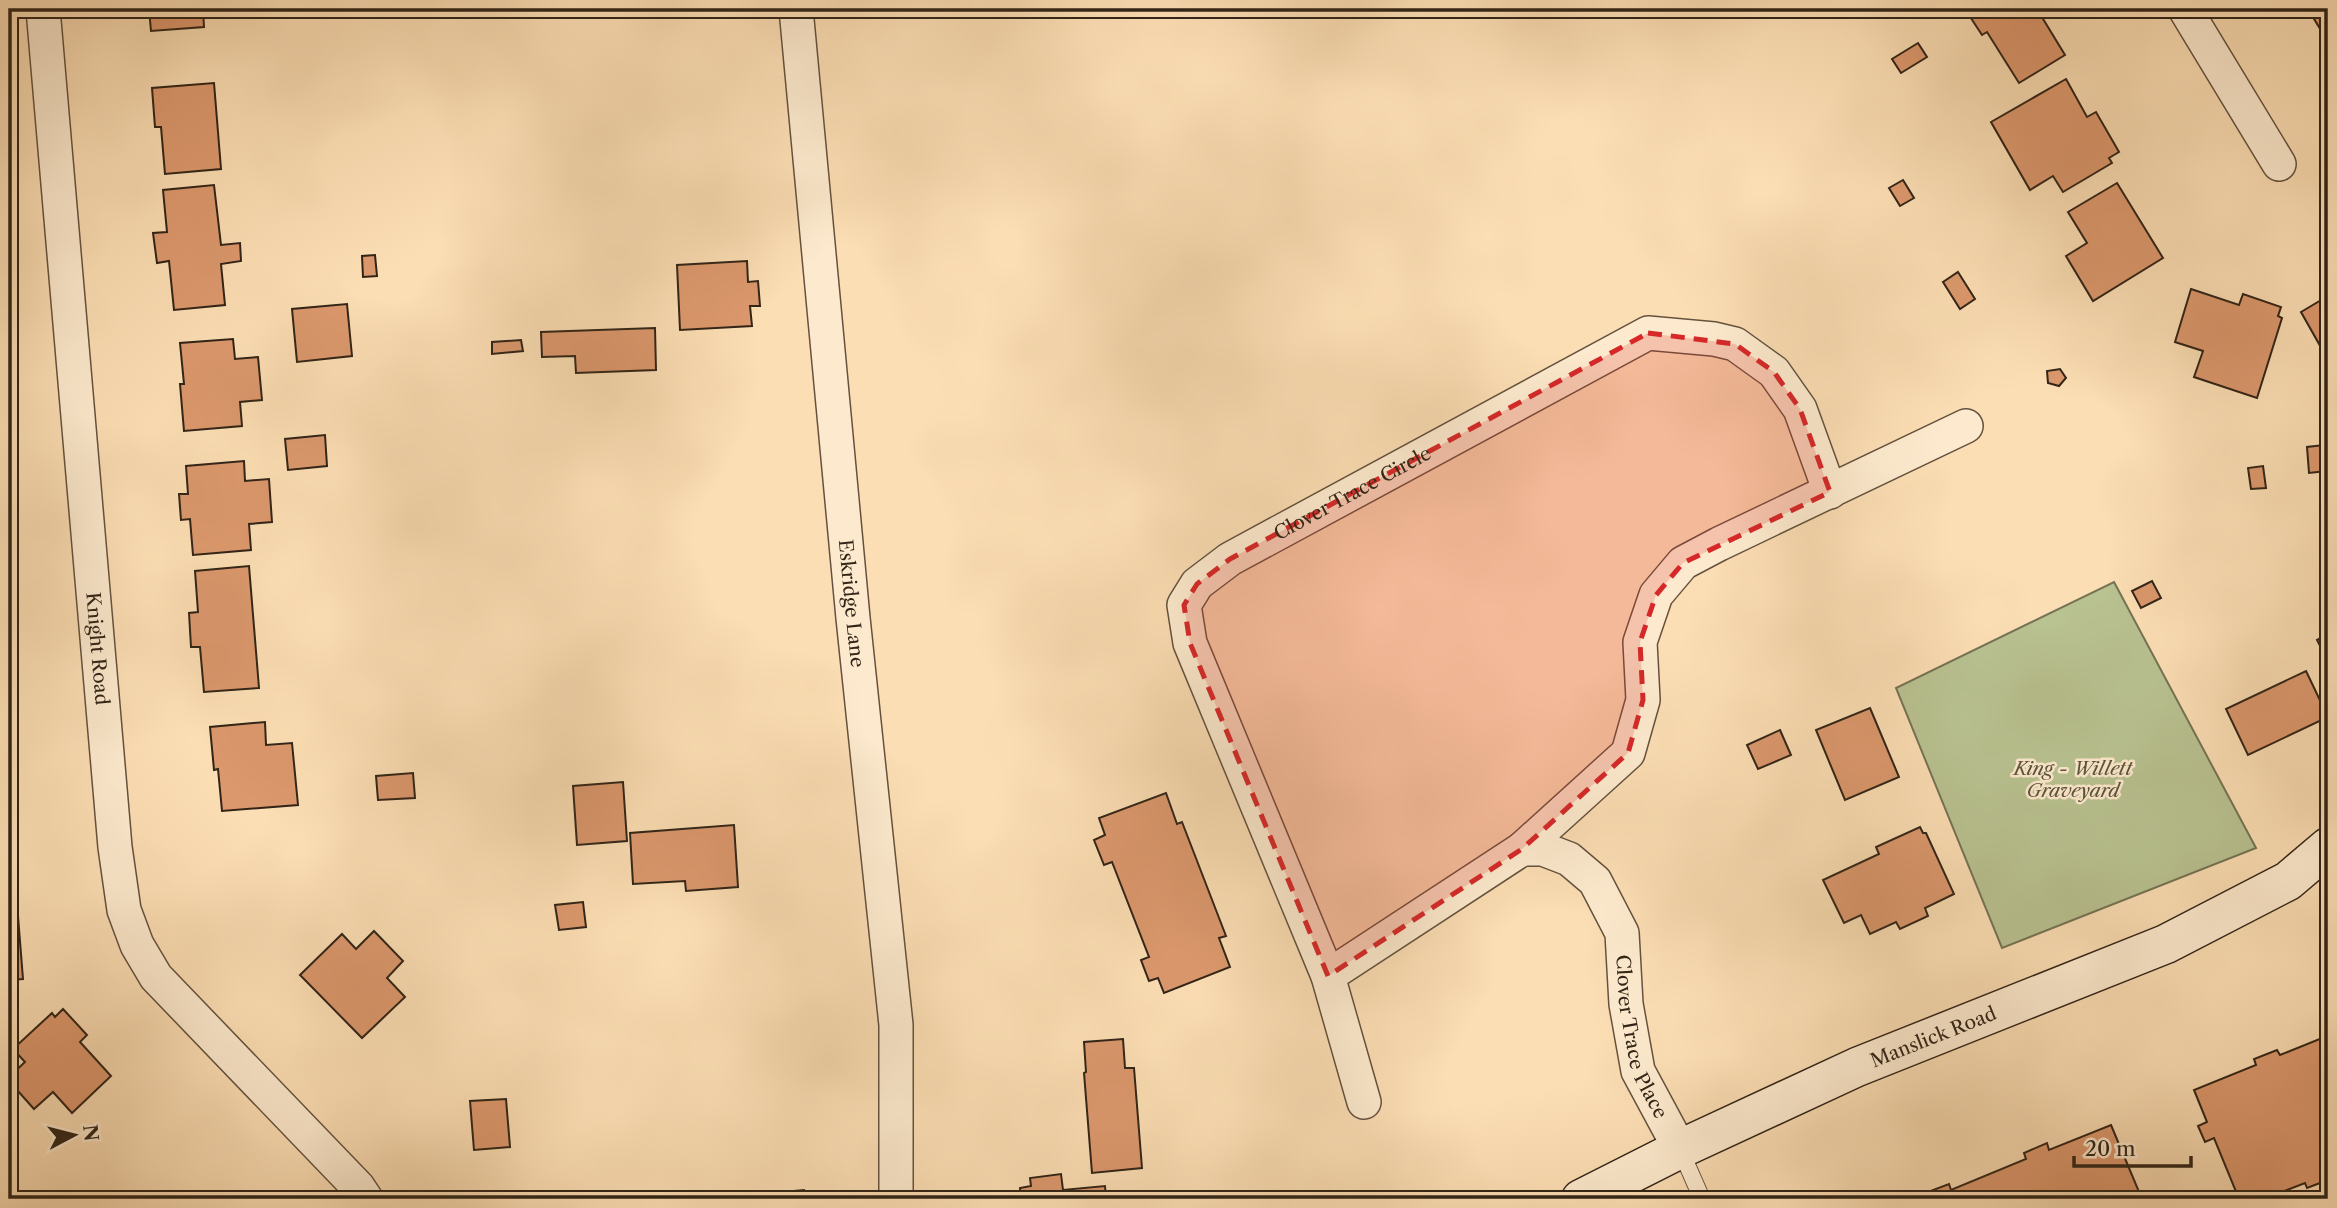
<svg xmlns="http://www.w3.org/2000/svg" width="2337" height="1208" viewBox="0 0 2337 1208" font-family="'Libre Caslon Text',serif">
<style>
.green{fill:#b9c291;stroke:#757354;stroke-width:2}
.building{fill:#dc986d;stroke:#312417;stroke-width:2}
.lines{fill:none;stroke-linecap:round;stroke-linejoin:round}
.lane-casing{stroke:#64523e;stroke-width:18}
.street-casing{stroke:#64523e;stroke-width:36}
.secondary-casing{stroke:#312417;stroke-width:41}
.lane{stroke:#fdeace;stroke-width:16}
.street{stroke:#fdeace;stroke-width:33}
.secondary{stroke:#fdeace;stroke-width:38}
.marked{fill:#d62828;fill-opacity:0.2;stroke:#d62828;stroke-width:5;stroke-dasharray:14 9;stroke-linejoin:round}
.labels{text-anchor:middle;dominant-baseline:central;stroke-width:5;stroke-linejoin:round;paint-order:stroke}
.street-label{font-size:19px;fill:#312417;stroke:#fdeace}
.park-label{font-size:19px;font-style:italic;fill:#5a533c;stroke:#fdeace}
</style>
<rect width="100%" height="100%" fill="#fcdeb4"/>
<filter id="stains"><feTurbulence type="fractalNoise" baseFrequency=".00286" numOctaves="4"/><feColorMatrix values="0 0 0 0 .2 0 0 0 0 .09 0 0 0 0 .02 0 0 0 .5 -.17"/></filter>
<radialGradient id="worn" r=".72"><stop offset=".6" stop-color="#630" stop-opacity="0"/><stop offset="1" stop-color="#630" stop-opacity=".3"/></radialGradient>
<polygon class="green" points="2114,582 2256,848 2002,948 1896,688"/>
<g class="building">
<polygon points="149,9 203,9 204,27 151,31"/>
<polygon points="1965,9 2037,9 2065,55 2019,83 1987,32 1982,35"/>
<polygon points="2308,9 2328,9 2328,28 2322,32"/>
<polygon points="1918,43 1927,57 1901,73 1892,59"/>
<polygon points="2066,79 2087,117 2096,112 2119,152 2109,158 2112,163 2063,192 2053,176 2030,190 1991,122"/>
<polygon points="214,83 221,169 165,174 161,127 155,127 152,88"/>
<polygon points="1903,180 1914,198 1900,206 1889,188"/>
<polygon points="2117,183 2163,258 2093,301 2066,256 2087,243 2068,212"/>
<polygon points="214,185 221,245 240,243 241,261 221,264 225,305 174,310 169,261 157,263 153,233 167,232 163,190"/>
<polygon points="375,255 377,276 363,277 362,256"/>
<polygon points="747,261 748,282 758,281 760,306 750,306 752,326 680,330 677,265"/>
<polygon points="1958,272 1975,299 1960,309 1943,282"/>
<polygon points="2191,289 2239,305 2243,294 2281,307 2278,316 2282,318 2257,398 2194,377 2203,351 2175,342"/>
<polygon points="2328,296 2328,357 2327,358 2301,312"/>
<polygon points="347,304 352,356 297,362 292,309"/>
<polygon points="655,328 656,370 576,373 575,356 542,357 541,332"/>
<polygon points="233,339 235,359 258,357 262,400 240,402 242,426 184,431 180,384 184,384 180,343"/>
<polygon points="521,340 523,351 492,354 492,342"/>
<polygon points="2060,369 2066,378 2059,386 2048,383 2047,371"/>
<polygon points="325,435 327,466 288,470 285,439"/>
<polygon points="2324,445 2326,471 2309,473 2307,447"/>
<polygon points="244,461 245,481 269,479 272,522 249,524 251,550 193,555 190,519 181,520 179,494 188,494 186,466"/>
<polygon points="2263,466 2266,488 2251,489 2248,468"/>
<polygon points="249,566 259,688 204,692 200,647 191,647 189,613 198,612 195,571"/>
<polygon points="2152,581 2161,598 2141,608 2132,591"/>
<polygon points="2328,634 2328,661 2317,640"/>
<polygon points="2306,671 2328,717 2248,755 2226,709"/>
<polygon points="1870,708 1899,777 1845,800 1816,730"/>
<polygon points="265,722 266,745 292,743 298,805 222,811 218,769 214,770 210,727"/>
<polygon points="1780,730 1791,755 1758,769 1747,745"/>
<polygon points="413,773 415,798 378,800 376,776"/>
<polygon points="9,776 13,776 16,810 9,810"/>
<polygon points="623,782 627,841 577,845 573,786"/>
<polygon points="1166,793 1177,824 1182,822 1226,936 1219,938 1230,967 1164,993 1158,978 1149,981 1141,960 1149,957 1112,862 1104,865 1094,840 1105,835 1099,818"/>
<polygon points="734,825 738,887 686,891 685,881 633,884 630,833"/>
<polygon points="1920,827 1923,833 1926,833 1954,894 1925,908 1928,916 1900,929 1896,922 1870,934 1861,915 1844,923 1823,880 1879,854 1876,847"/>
<polygon points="9,891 16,891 23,979 9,980"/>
<polygon points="583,902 586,927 559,930 555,905"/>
<polygon points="374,931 403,961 387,978 405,997 362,1038 300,975 342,934 356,949"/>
<polygon points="63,1009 87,1035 80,1042 111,1076 72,1113 53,1092 34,1109 9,1081 9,1077 25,1062 13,1049 52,1013 55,1017"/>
<polygon points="2322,1038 2326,1048 2328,1047 2328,1180 2307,1188 2305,1183 2264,1199 2239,1199 2214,1138 2205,1142 2198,1126 2207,1122 2194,1090 2256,1065 2254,1059 2277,1050 2280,1055"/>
<polygon points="1123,1039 1125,1068 1134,1068 1142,1168 1092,1173 1084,1073 1086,1072 1084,1042"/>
<polygon points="506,1099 510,1147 474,1150 470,1101"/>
<polygon points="2111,1125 2142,1199 1927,1199 1925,1193 1949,1184 1951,1190 2026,1159 2024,1153 2047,1143 2049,1150"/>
<polygon points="1061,1174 1063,1190 1105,1186 1106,1199 1021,1199 1020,1188 1031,1186 1030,1178"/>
<polygon points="804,1190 805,1199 739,1199 739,1196"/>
</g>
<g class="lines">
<g class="lane-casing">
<polyline id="lane" points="1680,1149 1702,1199"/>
</g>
<g class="street-casing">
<g id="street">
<path id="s1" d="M43,9L115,847L124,910L137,945L156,977L358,1187L366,1199"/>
<path id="s2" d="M796,9L853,618L896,1025V1199"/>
<polyline points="2185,9 2279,164"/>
<path id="s3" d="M1522,849H1543L1569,859L1595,881L1622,933L1626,1004L1638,1071L1680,1149"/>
<polyline points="1328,976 1522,849 1628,753 1643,700 1640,642 1656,595 1683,563 1719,544 1966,426"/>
<path id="s4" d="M1364,1102L1328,976L1190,643L1184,605L1197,584L1230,559L1648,333L1714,339L1735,344L1774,372L1800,409L1830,492"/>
</g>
</g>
<g class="secondary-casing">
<g id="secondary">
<path id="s5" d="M1581,1199L1680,1149L1857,1067L2166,944L2288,881L2328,847"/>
</g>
</g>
<use href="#lane" class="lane"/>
<use href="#street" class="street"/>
<use href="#secondary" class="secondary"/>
</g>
<path class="marked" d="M1648,333L1735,344L1774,372L1800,409L1830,492L1683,563L1656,595L1640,642L1643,700L1628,753L1522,849L1328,976L1190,643L1184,605L1197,584L1230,559Z"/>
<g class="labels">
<g class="street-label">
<text stroke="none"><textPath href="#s4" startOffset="735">Clover Trace Circle</textPath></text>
<text stroke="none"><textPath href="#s2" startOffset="597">Eskridge Lane</textPath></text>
<text stroke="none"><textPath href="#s1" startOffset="642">Knight Road</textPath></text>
<text stroke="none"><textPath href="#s3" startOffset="248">Clover Trace Place</textPath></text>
<text stroke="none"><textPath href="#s5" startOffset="388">Manslick Road</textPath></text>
</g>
<g class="park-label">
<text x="2073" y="768">King - Willett<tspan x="2073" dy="22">Graveyard</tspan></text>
</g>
</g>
<rect width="2337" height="1208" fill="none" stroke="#fcdeb4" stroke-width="35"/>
<rect x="10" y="10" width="2316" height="1187" fill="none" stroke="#312417" stroke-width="3.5"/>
<rect x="18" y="18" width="2302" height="1173" fill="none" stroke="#312417" stroke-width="2"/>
<g transform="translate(74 1135) rotate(83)" stroke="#fdeace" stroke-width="5" paint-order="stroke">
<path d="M0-5L12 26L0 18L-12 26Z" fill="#312417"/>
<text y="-10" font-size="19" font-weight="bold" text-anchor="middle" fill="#312417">N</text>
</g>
<path d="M2074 1156v10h117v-10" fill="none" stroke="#312417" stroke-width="3.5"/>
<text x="2085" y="1156" font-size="21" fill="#312417" stroke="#fdeace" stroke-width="5" paint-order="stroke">20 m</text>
<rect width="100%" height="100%" filter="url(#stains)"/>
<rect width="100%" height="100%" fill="url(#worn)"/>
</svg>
